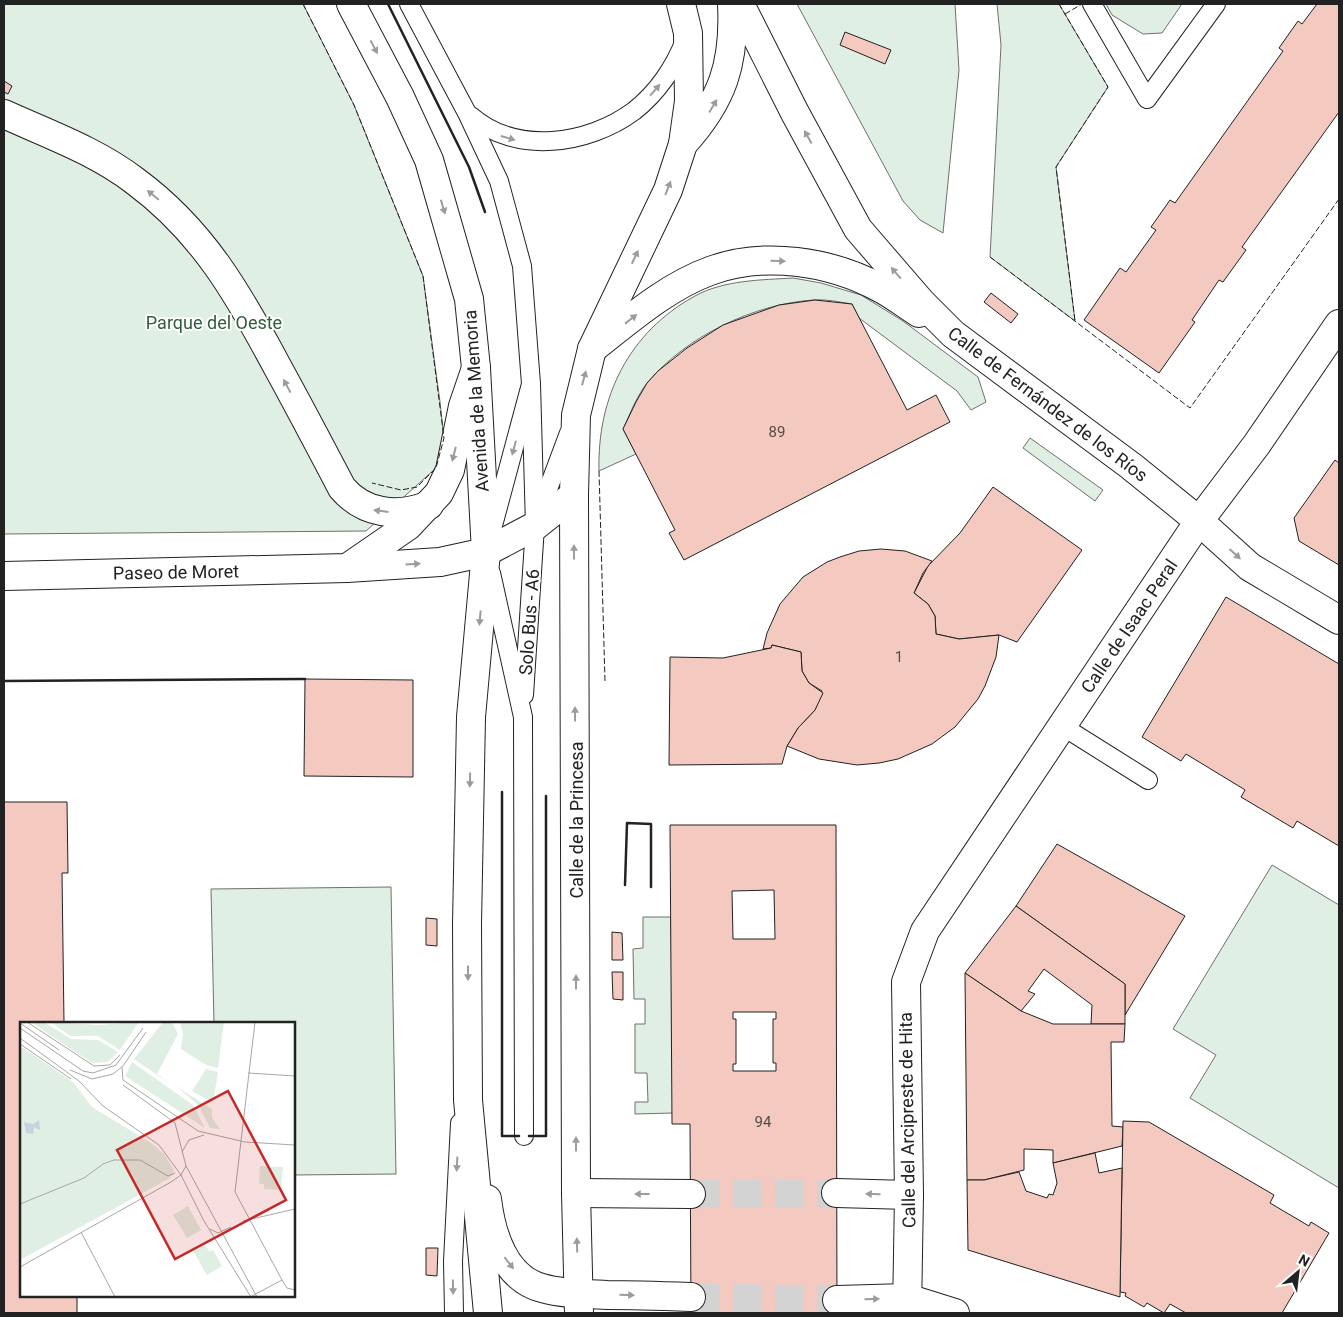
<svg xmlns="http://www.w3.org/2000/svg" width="1343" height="1317" viewBox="0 0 1343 1317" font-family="Roboto,sans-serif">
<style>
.green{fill:#e0efe3;stroke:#6f6f6f}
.building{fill:#f3c9c0;stroke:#222;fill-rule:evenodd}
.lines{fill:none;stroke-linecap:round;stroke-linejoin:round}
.street-tunnel{stroke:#d3d3d3;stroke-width:28;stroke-dasharray:28 14;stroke-linecap:butt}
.lane-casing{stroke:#222;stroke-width:20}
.street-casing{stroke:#222;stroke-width:30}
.secondary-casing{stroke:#222;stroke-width:30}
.primary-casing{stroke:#222;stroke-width:30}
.highway-casing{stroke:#222;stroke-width:30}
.lane{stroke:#fff;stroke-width:18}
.street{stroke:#fff;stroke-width:28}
.secondary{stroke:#fff;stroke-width:28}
.primary{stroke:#fff;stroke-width:28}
.highway{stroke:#fff;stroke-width:28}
.fence{stroke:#222;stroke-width:1;stroke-dasharray:6 2.5;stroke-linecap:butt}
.wall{stroke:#222;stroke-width:2.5}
.oneway{fill:#9c9c9c}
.labels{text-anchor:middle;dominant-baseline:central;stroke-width:4;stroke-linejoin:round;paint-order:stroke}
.number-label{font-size:15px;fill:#564c4a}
.park-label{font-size:18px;fill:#2f5e38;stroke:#fff}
.street-label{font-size:18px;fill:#222;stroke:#fff}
.inset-road{fill:none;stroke:#a7a7a7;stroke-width:1}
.view{fill:#c62828;fill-opacity:0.15;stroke:#c62828;stroke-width:2.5}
.inset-edge{fill:none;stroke:#222;stroke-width:2.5}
</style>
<rect width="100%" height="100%" fill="#fff"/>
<g class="green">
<polygon points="4,4 303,4 354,105 423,276 440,402 444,438 436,468 366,531 4,534"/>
<polygon points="797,4 955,4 959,70 943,233 920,220 903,201"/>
<polygon points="997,4 1059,4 1108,87 1056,167 1075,321 990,257 1001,45"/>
<polygon points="1106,4 1182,4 1162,33 1143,34 1112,15"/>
<path d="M793,278L821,283L861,295L903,321L978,377L986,402L971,410L957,391L859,318L852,304C839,302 826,299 813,300C754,304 687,336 648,382C637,395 630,414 623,429L636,454L599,471C597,397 629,332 695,296C724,280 761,280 793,278Z"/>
<polygon points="1030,438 1103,490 1095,501 1023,448"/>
<polygon points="1272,865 1339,905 1339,1188 1190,1098 1216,1055 1173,1029"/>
<polygon points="391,887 396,1174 294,1175 294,1023 214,1023 211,889"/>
<polygon points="643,917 671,917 673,1113 635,1114 635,1102 648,1102 647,1073 635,1073 635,1024 645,1024 645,999 634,999 633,949 643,948"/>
</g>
<g class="building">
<polygon points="1317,4 1339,4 1339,112 1242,247 1246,250 1223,282 1219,280 1192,320 1195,322 1159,373 1084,320 1120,268 1126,272 1156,230 1151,227 1170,200 1175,203 1283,51 1279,48 1298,21 1302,24"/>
<polygon points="845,32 891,50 885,64 840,45"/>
<polygon points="4,81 12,86 8,94 4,92"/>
<polygon points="991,293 1018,314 1011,323 984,302"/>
<polygon points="815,300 852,304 907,410 936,395 950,422 684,560 669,533 675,530 623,429 636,402 647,383 658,371 687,348 723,325 779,305"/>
<polygon points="1335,460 1339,463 1339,565 1299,541 1294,518"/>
<polygon points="993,487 1082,550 1017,642 999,635 959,639 936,634 935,616 928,604 914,593 928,566 960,533"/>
<polygon points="881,549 905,551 932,561 923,573 914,593 928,604 935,616 936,634 959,639 999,635 996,657 985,686 978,699 955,727 932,744 898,759 879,763 857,765 819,759 787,746 798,728 815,710 822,691 809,683 802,671 801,652 772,645 771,648 763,649 767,633 780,604 803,577 827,562 840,557 859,551"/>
<polygon points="1226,597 1339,664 1339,846 1297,821 1293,828 1241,797 1245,790 1242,788 1186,754 1181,761 1142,737"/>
<polygon points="772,645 801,652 802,671 809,683 823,693 815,710 798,728 787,746 782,764 669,765 670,657 723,658 771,648"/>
<polygon points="305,679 413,680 413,777 304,776"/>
<polygon points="4,802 67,802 68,873 62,873 64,1023 21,1023 21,1296 77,1296 77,1313 4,1313"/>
<path d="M670,825H836L837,1313H691L690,1124H672ZM774,890L775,939H733L732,891ZM733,1012H776V1019H773V1063H776V1071H733V1064H736V1019H733Z"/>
<polygon points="1057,844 1185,916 1125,1015 1125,984 1016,906"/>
<polygon points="1016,906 1125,984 1125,1024 1091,1024 1092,1005 1044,969 1028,991 1035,994 1021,1011 965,973"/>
<polygon points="426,918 437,919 437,946 426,945"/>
<polygon points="612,932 622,933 623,960 612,960"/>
<polygon points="612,972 623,972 623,1000 613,999"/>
<polygon points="965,973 1021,1011 1053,1024 1125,1024 1124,1042 1111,1042 1112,1126 1123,1127 1122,1146 1053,1163 1053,1150 1024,1149 1024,1170 984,1180 967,1180"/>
<polygon points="1123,1121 1149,1122 1274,1195 1270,1203 1309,1226 1311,1222 1329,1233 1282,1313 1186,1313 1170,1304 1164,1313 1147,1303 1144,1307 1125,1296 1126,1293 1120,1292"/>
<polygon points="1095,1153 1099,1173 1122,1168 1120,1297 968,1250 967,1180 984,1180 1019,1172 1026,1191 1047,1198 1049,1194 1053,1195 1057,1183 1053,1163"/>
<polygon points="426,1248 438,1248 437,1276 426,1275"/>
</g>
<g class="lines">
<g class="street-tunnel">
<polyline points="691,1194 836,1193"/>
<polyline points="691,1297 837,1300"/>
</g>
<g class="lane-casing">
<g id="lane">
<polyline points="409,4 467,113 499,181 522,266 531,384 535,526 524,695"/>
<polyline points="1092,4 1147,99 1216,4"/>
<path d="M471,116C516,155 588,145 634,111C657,93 675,67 685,40"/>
<polyline points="538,516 569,433"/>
<polyline points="491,533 531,384"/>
<polyline points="491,573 523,717 524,1136"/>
<polyline points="1062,726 1148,780"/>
<polyline points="454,1313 453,1261 460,1123"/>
</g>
</g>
<g class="street-casing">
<g id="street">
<polyline points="740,4 795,113 858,229 921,302 953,334 1131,466 1199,521 1250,567 1339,620"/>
<path d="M4,114C48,134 96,151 135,181C203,231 239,295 278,368C300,408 321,448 342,488C364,514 398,518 429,505"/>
<path d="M683,144C723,100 735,63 732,4"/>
<path d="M592,349C628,321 666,287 710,271C764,251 830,261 880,288C894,295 906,305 919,313"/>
<polyline points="576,1193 691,1194"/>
<polyline points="836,1193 909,1195"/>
<path d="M487,1199C491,1233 504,1278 542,1288C563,1294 586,1294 607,1295C635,1295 663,1296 691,1297"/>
<polyline points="837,1300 907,1298 955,1313"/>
<polyline points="907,1313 909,1195 906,982 925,931 1199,521 1257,444 1339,324"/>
</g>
</g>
<g class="secondary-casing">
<g id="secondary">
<polyline points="347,568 408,526 439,493 450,470 463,406 476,368"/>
<polyline points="4,576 347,568 440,562 486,552 535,526 574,495"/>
</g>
</g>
<g class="primary-casing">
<g id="primary">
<polyline points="574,495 576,1193 579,1313"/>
<polyline points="486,552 471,717 467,924 468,1100 488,1313"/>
</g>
</g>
<g class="highway-casing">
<g id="highway">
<polyline points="351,4 400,97 429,160 469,299 476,368 486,552"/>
<polyline points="574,495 576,415 592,349 668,190 683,144 689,101 688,33 681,4"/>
</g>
</g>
<use href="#lane" class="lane"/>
<use href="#street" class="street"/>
<use href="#secondary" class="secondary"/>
<use href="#primary" class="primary"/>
<use href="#highway" class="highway"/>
<g class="fence">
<polyline points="303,4 354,105 423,276 444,438 436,468 417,487 401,490 372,483"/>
<polyline points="1059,4 1108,87 1056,167 1075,321"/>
<polyline points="1065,14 1082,4"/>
<polyline points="990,257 1190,408 1339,199"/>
<polyline points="599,471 605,681"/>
</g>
<g class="wall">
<polyline points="388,4 469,167 485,212"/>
<polyline points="4,681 305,679"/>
<polyline points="502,792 502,1136 519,1136"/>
<polyline points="625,885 627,823 651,824 651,887"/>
<polyline points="529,1136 546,1136 546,796"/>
</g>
</g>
<defs><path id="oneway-solid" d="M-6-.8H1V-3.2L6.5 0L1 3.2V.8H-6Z" transform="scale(1.25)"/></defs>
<g class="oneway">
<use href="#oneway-solid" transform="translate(374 47) rotate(62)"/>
<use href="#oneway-solid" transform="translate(655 90) rotate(-49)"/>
<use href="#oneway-solid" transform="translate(713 106) rotate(-59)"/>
<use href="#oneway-solid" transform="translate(808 137) rotate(-119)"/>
<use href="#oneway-solid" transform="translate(508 138) rotate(16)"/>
<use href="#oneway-solid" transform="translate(668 188) rotate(-69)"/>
<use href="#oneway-solid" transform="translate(153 195) rotate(-141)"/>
<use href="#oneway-solid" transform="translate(443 207) rotate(73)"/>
<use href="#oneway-solid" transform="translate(635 257) rotate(-65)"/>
<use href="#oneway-solid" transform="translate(778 261) rotate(2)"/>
<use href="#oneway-solid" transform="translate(896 273) rotate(-131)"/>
<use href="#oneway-solid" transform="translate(631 319) rotate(-38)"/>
<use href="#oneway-solid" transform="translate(584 378) rotate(-75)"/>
<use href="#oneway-solid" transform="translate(287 386) rotate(-118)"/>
<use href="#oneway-solid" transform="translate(514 448) rotate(105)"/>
<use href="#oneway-solid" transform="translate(454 454) rotate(104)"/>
<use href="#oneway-solid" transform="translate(381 511) rotate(-173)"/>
<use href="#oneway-solid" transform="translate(574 552) rotate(-90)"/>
<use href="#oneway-solid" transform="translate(1235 554) rotate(42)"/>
<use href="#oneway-solid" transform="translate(413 564) rotate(-4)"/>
<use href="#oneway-solid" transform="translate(480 618) rotate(95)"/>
<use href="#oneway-solid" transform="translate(575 714) rotate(-90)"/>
<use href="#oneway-solid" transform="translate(470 780) rotate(91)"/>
<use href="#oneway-solid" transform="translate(468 973) rotate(90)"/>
<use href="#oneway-solid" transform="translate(576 982) rotate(-90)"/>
<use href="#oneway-solid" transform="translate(576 1144) rotate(-90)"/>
<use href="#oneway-solid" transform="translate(457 1164) rotate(93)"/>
<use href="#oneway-solid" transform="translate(642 1194) rotate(-180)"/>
<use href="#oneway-solid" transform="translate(873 1194) rotate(-178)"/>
<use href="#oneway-solid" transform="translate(577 1245) rotate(-92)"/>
<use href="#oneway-solid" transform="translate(509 1263) rotate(52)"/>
<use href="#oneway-solid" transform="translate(453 1287) rotate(89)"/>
<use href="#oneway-solid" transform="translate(627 1295) rotate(1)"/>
<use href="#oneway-solid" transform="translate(872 1299) rotate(-1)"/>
</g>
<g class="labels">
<g class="number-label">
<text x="777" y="432">89</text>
<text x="899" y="657">1</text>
<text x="763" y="1122">94</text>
</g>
<g class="park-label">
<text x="214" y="322">Parque del Oeste</text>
</g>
<g class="street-label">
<text transform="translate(476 401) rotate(-94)">Avenida de la Memoria</text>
<text transform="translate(1048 404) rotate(37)">Calle de Fernández de los Ríos</text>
<text transform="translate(176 572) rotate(-1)">Paseo de Moret</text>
<text transform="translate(529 622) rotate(-86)">Solo Bus - A6</text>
<text transform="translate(1129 626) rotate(-56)">Calle de Isaac Peral</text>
<text transform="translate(576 820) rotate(-90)">Calle de la Princesa</text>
<text transform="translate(907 1120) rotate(-91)">Calle del Arcipreste de Hita</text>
</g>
</g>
<g transform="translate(20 1022)">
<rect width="275" height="275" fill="#fff"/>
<path d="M11,0H24L51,17L78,18L98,30L87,40L72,41ZM31,0L78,3L119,0L100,28L78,14H50ZM143,0H152L158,12L137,52L153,64L114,37ZM160,0H204L198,46L186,43L161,27L163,12ZM0,24L53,60L72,85L131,121L144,132L154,148L150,156L0,238ZM112,40L173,83L185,106L105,54ZM186,47L198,50L193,81L172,69ZM157,65L192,87V96L200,107L190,106L179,84ZM240,144L263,145L261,168L244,167V162H239ZM168,184L181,208L167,216L153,193ZM185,223L189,229L193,228L202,244L187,253L173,229Z" fill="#e0efe3"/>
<path d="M19,98L20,108L14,105L13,112L6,111L4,100L13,102Z" fill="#c7d3dd"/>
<path class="inset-road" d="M7,0L74,44L90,43L100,33M235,0L215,170L262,258L267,266L275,268M0,1L39,28M0,6L63,49L73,51L96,43L123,6M0,16L59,59L83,84L139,123L161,153M0,22L51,57M102,45L103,58L178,109L225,120L275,123M50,48L72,57L93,52L103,44L126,10M228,51L275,54M103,63L155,101L166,144M162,130L169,118L184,113M166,144L237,275M161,153L184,199L231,275M0,182L64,156L83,142L94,138H120L148,154L155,151M223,199L275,187M190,207L198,211L211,205M61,210L95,275M0,245L151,160L161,153L166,144M232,274L262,258"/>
<path class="view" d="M208,69L266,178L155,237L97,128Z"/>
<rect width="275" height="275" class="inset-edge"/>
</g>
<rect width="1343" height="1317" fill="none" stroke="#222222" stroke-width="10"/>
<g transform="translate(1298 1272) rotate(28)" stroke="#ffffff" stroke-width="4" paint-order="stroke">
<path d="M0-4L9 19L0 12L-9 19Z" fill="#222222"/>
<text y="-8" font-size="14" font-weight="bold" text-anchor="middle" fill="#222222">N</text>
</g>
</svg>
